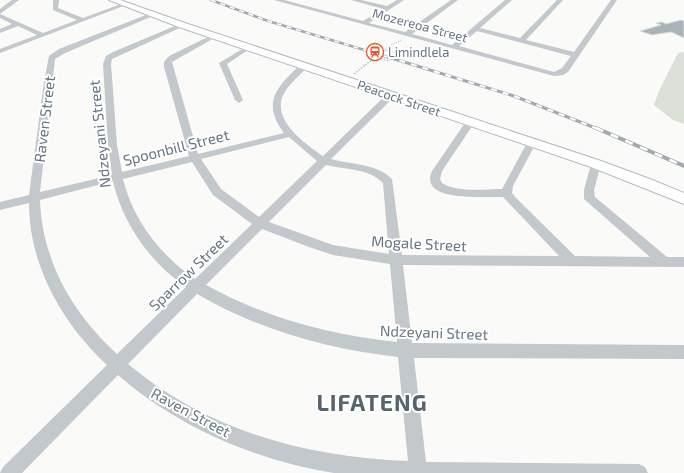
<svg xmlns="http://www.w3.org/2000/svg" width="684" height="473" viewBox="0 0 684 473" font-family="'Exo 2',sans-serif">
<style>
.green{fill:#dadfd7}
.building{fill:#aab3b9;stroke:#dcdcda}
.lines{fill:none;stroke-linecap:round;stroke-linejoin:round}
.secondary-casing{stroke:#b3babf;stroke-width:2}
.path-far1{stroke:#bbbfc2;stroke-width:1;stroke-dasharray:1 1;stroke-linecap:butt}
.path{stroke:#bbbfc2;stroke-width:1.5;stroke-dasharray:1.5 1.5;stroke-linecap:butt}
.street{fill:#c3c8cc;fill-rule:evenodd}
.secondary{fill:#fff;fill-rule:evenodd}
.rail-far2-casing{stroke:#a2aab0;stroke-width:2.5}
.rail-far1-casing{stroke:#a2aab0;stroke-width:3}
.rail-casing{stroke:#a2aab0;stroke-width:4}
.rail-far2{stroke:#fff;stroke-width:1.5;stroke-dasharray:5;stroke-linecap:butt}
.rail-far1{stroke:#fff;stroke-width:2;stroke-dasharray:6;stroke-linecap:butt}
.rail{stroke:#fff;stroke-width:2.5;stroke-dasharray:8;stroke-linecap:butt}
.path-bridge-far1{stroke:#bbbfc2;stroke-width:1;stroke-dasharray:1 1;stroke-linecap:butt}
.path-bridge{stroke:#bbbfc2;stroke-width:1.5;stroke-dasharray:1.5 1.5;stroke-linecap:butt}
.labels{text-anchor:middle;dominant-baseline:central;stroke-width:4;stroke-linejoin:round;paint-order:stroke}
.far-street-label{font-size:13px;fill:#657683;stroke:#fff}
.far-poi-label{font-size:13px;fill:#657683;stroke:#fff;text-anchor:start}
.street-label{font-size:15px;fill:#657683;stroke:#fff}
.near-district-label{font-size:23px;font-weight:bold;letter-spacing:1px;fill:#57646e;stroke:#fff}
</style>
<rect width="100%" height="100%" fill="#fafaf8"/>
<polygon class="green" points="684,52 684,124 673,120 654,105 659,91 678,53"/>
<polygon class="building" points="681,20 684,21 684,38 671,32 652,35 640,31 661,25 656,23 662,22 666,24"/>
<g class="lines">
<g class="secondary-casing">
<polygon id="secondary" points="109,0 120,0 185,23 601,161 650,179 684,193 684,204 591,167 179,27"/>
</g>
<g class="path-far1">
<polyline points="389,46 402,40"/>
<polyline points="384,50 399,54"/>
<polyline points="375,57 377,58"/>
</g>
<g class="path">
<polyline points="375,57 390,61"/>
<polyline points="354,74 365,65"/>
</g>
<g class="street">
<polygon points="12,0 19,0 0,14 0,9"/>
<polygon points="53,0 59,0 58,8 83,18 121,4 126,5 0,53 0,49 37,35 18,26 0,33 0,29 12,24 0,18 0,14 43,33 77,20 53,10"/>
<path d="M274,0H284L363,21L383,9L351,0H361L387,6L397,0H404L369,23L405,32L451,0H458L412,34L452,45L505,0H512L480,28L520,38L557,0H563L526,40L574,52L611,0H617L568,72L563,75L554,76ZM477,31L571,56L562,68L554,72L459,46Z"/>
<path d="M151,13L154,15L153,16L65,53L55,59L40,192L112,175L108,145L103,64L106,56L113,52L182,23L184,24V26L112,59L111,64L117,145L122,172L189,156L164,67V62L169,56L214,34L216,35V37L172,62L198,154L284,133C261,102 277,87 301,64H304L308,66C300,76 289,83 283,95C272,120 304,143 323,156L388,93H394L395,95L394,97L331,159C352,165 376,163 392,179L402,255L559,256L503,197C486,196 418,203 432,171L467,120L470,119L475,122L442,171L440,179L442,183C458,193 483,189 502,189L528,141H534L536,143L513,186L512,193L515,197L575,256L650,257L584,199V190L591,164L596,161L600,162L601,164L594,190L595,197L667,257H684V267L403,265L412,343L684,345V359L414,358L426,462L639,464L645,467L648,473H334C257,461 177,427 118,375L22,473H0L3,467L107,365C62,323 29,265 29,203L0,210V202L29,195L44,82L49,56L59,49ZM289,137L317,161L259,217L221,189L201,159ZM192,162L213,195L252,224L195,279C160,255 133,220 123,179ZM326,165C345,170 369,168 383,183L389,254L333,245L269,222ZM113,181C122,223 151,263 186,287L117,354C73,314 42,261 40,200ZM262,229L309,247L333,255L390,264L397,342C329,335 266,318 206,285ZM197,294C259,330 327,349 398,357L408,461C306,457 208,431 128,364Z"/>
<polygon points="249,45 253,47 251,48 227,64 243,100 239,103 235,100 219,63"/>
</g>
<use href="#secondary" class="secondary"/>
<g class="rail-far2-casing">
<polyline id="rail-far2" points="211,0 268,21 391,58"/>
</g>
<g class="rail-far1-casing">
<polyline id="rail-far1" points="388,57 514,96 598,129"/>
</g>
<g class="rail-casing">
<polyline id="rail" points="596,128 684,166"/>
</g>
<use href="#rail-far2" class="rail-far2"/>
<use href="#rail-far1" class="rail-far1"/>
<use href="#rail" class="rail"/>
<polyline class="path-bridge-far1" points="374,58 389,46"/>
<polyline class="path-bridge" points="365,65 376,57"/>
</g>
<defs>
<g id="station-ring" transform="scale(0.9)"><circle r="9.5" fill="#fff" stroke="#e4572e" stroke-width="1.5"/><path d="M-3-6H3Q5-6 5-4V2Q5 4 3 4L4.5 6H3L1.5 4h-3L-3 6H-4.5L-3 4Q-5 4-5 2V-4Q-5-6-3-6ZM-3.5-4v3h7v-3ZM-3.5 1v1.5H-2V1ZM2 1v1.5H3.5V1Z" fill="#e4572e"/></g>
</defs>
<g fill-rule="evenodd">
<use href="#station-ring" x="375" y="52"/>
</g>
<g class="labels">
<g class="far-street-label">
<text transform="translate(420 25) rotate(15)">Mozereoa Street</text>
<text transform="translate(399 98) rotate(19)">Peacock Street</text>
</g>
<g class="far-poi-label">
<text x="388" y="52">Limindlela</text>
</g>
<g class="street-label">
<text transform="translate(44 119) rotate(-83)">Raven Street</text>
<text transform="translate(99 134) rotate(-96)">Ndzeyani Street</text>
<text transform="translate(176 147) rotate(-14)">Spoonbill Street</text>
<text transform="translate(419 243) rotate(3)">Mogale Street</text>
<text transform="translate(188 272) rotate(-44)">Sparrow Street</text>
<text transform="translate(434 332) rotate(2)">Ndzeyani Street</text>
<text transform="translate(191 412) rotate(28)">Raven Street</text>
</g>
<g class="near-district-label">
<text x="372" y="402">LIFATENG</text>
</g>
</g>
</svg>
